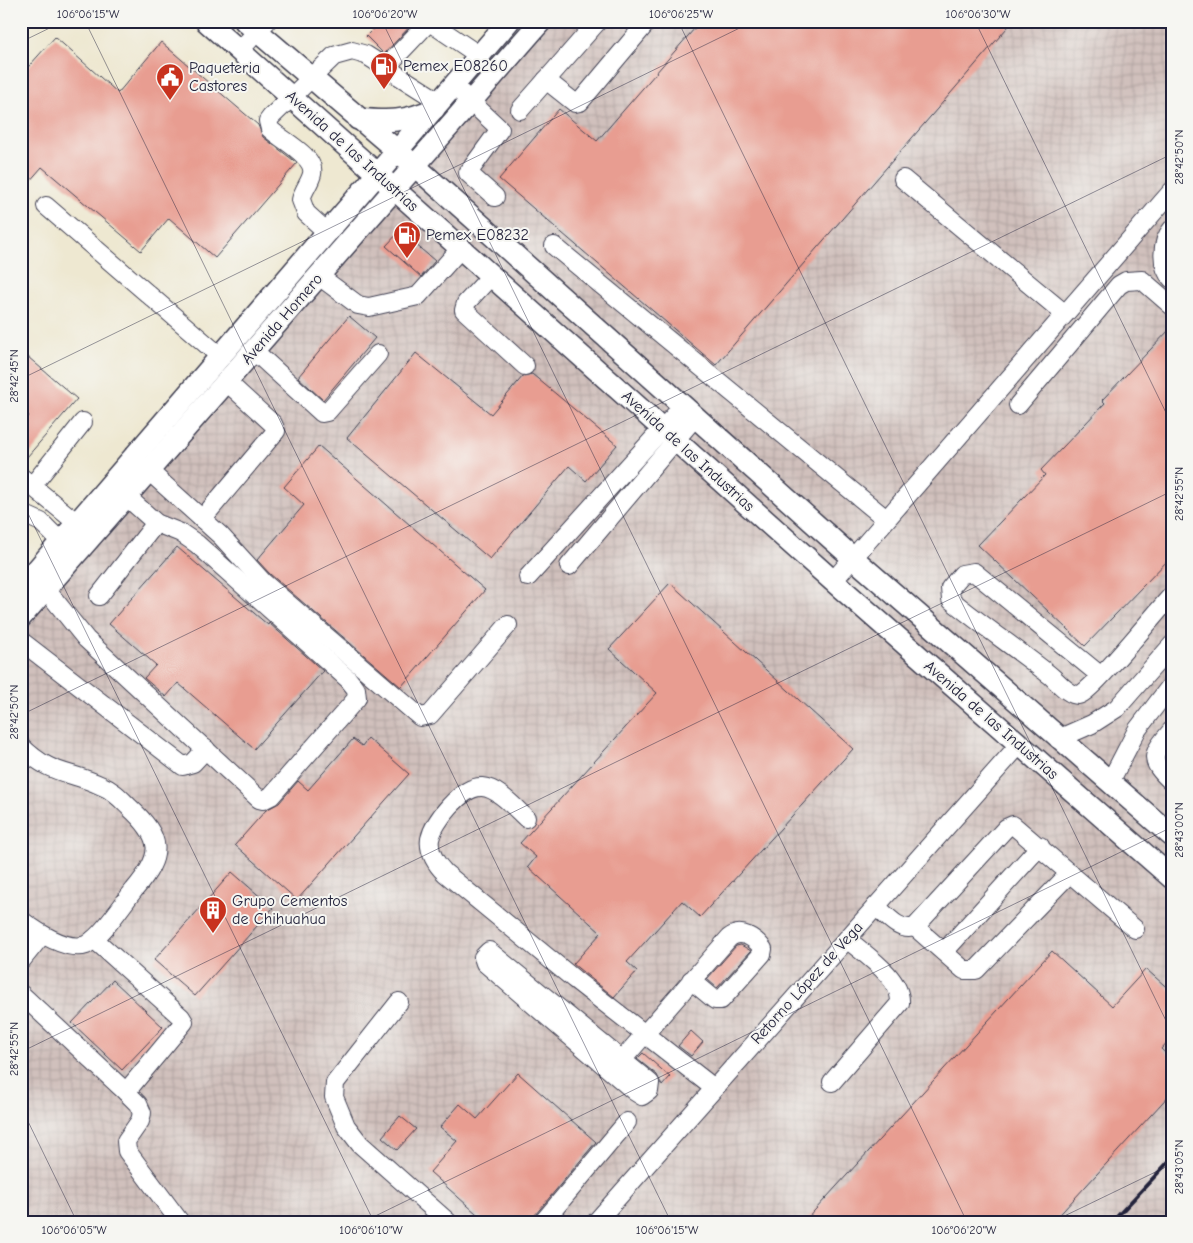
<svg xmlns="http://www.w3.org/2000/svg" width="1193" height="1243" viewBox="0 0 1193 1243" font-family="'Comic Neue',sans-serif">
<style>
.industrial{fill:url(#industrial-grid)}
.building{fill:#e89d91}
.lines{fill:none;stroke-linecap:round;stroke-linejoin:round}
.minor-casing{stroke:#414052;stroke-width:20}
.major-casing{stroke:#414052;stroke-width:24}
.minor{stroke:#fff;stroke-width:18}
.major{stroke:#fff;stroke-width:21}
.rail{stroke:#22223b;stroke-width:4}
.ticks{fill:none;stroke:#22223b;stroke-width:1;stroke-opacity:0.45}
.labels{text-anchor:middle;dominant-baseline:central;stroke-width:4;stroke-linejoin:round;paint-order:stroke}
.poi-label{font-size:16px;fill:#22223b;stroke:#f6f6f2;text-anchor:start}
.street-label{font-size:16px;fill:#22223b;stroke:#f6f6f2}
.neatline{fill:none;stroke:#22223b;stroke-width:2}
.ticks-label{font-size:12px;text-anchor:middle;fill:#22223b}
</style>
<defs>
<pattern id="industrial-grid" width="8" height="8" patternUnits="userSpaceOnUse" patternTransform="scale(1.25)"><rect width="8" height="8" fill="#d0c0bc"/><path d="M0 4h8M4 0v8" fill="none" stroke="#b2a5a2"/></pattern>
</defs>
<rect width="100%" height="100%" fill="#f6f6f2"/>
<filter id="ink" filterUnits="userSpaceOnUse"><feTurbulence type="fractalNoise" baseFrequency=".02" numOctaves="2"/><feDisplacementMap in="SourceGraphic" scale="10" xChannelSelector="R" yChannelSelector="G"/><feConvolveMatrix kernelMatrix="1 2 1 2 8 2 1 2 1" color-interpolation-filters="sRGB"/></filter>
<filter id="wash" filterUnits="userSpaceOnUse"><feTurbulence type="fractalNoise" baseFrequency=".0096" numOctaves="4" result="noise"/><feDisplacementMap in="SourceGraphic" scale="20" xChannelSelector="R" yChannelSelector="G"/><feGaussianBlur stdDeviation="1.12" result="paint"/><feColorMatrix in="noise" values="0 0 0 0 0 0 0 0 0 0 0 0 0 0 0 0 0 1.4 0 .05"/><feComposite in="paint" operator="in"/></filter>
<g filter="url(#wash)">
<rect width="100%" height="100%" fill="#eee8d1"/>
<polygon class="industrial" points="545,21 1172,21 1172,1222 21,1222 21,628"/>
<g id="blocks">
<g class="building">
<polygon points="381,21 415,21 384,54 366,36"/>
<polygon points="701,21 1013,21 716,365 499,179 559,109 597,141"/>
<polygon points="55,37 118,93 161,42 258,125 263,137 297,163 215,258 169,218 141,251 42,167 21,191 21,75"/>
<polygon points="400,231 435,261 421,277 386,246"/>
<polygon points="349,316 375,338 323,400 298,377"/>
<polygon points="1172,327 1172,556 1085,646 978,545 1045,475 1041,470 1105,403 1102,400"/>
<polygon points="21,351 77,399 21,464 21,424 29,416 21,409"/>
<polygon points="416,353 491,414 523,376 532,374 617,445 586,481 569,466 490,559 347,438"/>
<polygon points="319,446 485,590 401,687 270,574 257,560 304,505 284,487"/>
<polygon points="177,547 268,625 269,623 323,671 254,749 178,683 166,697 144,678 156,665 109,624"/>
<polygon points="670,583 853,749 700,917 682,901 627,962 637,971 614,997 573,964 601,933 528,867 536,857 520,843 657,693 609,649"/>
<polygon points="368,738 409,774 297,900 235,845 266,810 279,803 298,781 308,790 353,739 362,746"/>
<polygon points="232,872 273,908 195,996 154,960"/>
<polygon points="741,945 751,951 717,988 707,979 736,946"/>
<polygon points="1052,951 1112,1006 1146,969 1172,992 1172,1037 1161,1049 1172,1059 1172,1092 1053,1222 804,1222"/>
<polygon points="113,980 163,1027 122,1070 72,1023"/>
<polygon points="691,1031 703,1042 691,1056 678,1046"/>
<polygon points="643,1053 670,1077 662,1086 657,1075 637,1059"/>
<polygon points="518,1073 596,1142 535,1215 533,1222 486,1222 430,1172 457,1141 440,1127 460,1104 477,1119"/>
<polygon points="400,1116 416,1129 397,1150 382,1137"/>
</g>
</g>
</g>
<g filter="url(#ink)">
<use href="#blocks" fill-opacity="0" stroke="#414052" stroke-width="1"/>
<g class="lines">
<g class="minor-casing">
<g id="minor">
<polyline points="240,50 267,21"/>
<polyline points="385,68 425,26 431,23 480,56"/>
<polyline points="546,80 575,103 580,102 643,27 642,21"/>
<polyline points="454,86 500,129 468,173 495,197"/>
<polyline points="520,110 598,21"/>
<polyline points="903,179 1065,314"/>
<polyline points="46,206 221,357"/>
<path d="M1172,229C1161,242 1160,266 1172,279"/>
<path d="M328,233L306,213L301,200C303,190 310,183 312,174C316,156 281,140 270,129L268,121L271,117L334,56L352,51L366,55L440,102"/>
<polyline points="554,246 886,519"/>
<polyline points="319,276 358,305 369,307 418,296 461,248"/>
<polyline points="491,276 466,303 464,310 525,366"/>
<polyline points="254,351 322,413 327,412 378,354"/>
<polyline points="1018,405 1119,285 1126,281 1142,280 1172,306"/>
<polyline points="149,471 221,536 263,582 420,717 430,715 508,625"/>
<polyline points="21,477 77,523"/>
<polyline points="32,486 83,422"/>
<polyline points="21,513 41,522 61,542"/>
<polyline points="202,519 276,431 273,424 227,382"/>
<polyline points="569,566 695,417"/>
<polyline points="528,577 683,406"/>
<polyline points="833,581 1172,191"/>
<polyline points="48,592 86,639 259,799 263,800 271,796 357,698 356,689 348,679 197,544 181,533 156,523 127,497"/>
<polyline points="99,596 156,523"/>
<polyline points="21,641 183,766 193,763 206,749"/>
<path d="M1101,676L974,572L962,574L950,588L951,600C983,626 1018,650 1051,676C1058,682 1069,696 1079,695C1089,695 1160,608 1172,595"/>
<path d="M1172,730C1152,754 1147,759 1172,782"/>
<polyline points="1058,739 1092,724 1117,708 1172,645"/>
<path d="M21,746C51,776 68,770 102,786C113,790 121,799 129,807C163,838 164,855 134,890C121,906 103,935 86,945C67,952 36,931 21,920"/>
<polyline points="1110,782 1137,730 1172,684"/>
<path d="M526,818C515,808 498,788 482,787C462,786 434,821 430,839C428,852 437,865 445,873L574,979L714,1088"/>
<path d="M876,906C887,916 899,932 915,927L1006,828L1013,825L1135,929"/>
<polyline points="915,927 964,970 976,970 1070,873"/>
<polygon points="489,951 650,1083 649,1091 642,1096 634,1091 485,963 483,957"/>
<polyline points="944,952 1040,846"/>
<polyline points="21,961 42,935"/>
<polyline points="21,994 126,1092 184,1022 181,1017 94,939"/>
<polyline points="399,1002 335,1083 334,1097 346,1126 360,1144 448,1222"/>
<path d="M622,1060L729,938C741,928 755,938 763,949L762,954L721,1000H715L691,980"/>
<path d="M832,1082L900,1003C902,978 864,954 847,939"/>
<polyline points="126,1092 138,1104 142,1113 140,1121 126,1141 127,1151 180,1222"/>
<polyline points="543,1222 627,1122"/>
<polyline points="596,1222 1019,745"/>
</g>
</g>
<g class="major-casing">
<g id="major">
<polyline points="206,21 833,581 1172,878"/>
<polyline points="245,21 415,166 853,558 1172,836"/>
<path d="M358,119C389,122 405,122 434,109"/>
<polyline points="21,588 509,21"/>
<polyline points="21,617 541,21"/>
</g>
</g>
<use href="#minor" class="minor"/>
<use href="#major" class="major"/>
<polyline class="rail" points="1112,1222 1172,1158"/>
</g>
</g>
<path class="ticks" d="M85,21L671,1222M382,21L967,1222M678,21L1172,1033M975,21L1172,425M21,42L64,21M21,379L754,21M21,499L374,1222M21,715L1172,154M21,1052L1172,491M21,1107L77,1222M363,1222L1172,827M1052,1222L1172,1164"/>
<defs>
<g id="fuel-pin" transform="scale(1.4375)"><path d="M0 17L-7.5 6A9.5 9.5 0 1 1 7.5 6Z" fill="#c8321e" stroke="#f6f6f2"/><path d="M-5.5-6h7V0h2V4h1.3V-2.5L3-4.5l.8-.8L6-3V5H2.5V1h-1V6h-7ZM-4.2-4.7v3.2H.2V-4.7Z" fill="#fff"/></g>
<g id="civic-pin" transform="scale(1.4375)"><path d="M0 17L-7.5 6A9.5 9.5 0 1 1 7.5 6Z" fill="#c8321e" stroke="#f6f6f2"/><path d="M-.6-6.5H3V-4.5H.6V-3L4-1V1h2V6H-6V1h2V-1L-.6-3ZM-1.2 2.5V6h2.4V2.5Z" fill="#fff"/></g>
<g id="building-pin" transform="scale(1.4375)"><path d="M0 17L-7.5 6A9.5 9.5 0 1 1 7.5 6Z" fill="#c8321e" stroke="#f6f6f2"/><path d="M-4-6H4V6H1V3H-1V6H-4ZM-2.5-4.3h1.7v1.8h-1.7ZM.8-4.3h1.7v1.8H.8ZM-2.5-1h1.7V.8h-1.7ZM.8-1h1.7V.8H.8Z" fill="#fff"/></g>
</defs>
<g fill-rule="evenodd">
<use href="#fuel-pin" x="384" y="66"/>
<use href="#civic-pin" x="170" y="77"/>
<use href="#fuel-pin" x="407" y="235"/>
<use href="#building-pin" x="213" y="910"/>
</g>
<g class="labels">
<g class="poi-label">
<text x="403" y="66">Pemex E08260</text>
<text x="189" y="68">Paqueteria<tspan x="189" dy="18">Castores</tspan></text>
<text x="426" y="235">Pemex E08232</text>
<text x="232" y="901">Grupo Cementos<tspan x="232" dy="18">de Chihuahua</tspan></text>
</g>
<g class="street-label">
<text transform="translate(352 151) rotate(42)">Avenida de las Industrias</text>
<text transform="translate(282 319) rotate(-49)">Avenida Homero</text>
<text transform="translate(688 451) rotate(42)">Avenida de las Industrias</text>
<text transform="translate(991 720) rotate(41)">Avenida de las Industrias</text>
<text transform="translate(807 983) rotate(-48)">Retorno López de Vega</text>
</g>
</g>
<rect width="1193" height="1243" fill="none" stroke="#f6f6f2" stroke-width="55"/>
<rect x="28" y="28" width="1138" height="1188" class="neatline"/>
<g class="ticks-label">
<text x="88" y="18">106°06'15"W</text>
<text x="385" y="18">106°06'20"W</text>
<text x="681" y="18">106°06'25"W</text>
<text x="978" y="18">106°06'30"W</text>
<text transform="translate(1179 157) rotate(-90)" y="4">28°42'50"N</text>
<text transform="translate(14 376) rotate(-90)" y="4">28°42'45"N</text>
<text transform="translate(1179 494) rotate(-90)" y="4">28°42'55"N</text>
<text transform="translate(14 712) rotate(-90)" y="4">28°42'50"N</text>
<text transform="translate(1179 830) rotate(-90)" y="4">28°43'00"N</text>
<text transform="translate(14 1049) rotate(-90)" y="4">28°42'55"N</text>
<text transform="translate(1179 1167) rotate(-90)" y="4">28°43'05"N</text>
<text x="74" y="1234">106°06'05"W</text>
<text x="371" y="1234">106°06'10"W</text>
<text x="667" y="1234">106°06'15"W</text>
<text x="964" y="1234">106°06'20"W</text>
</g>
</svg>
